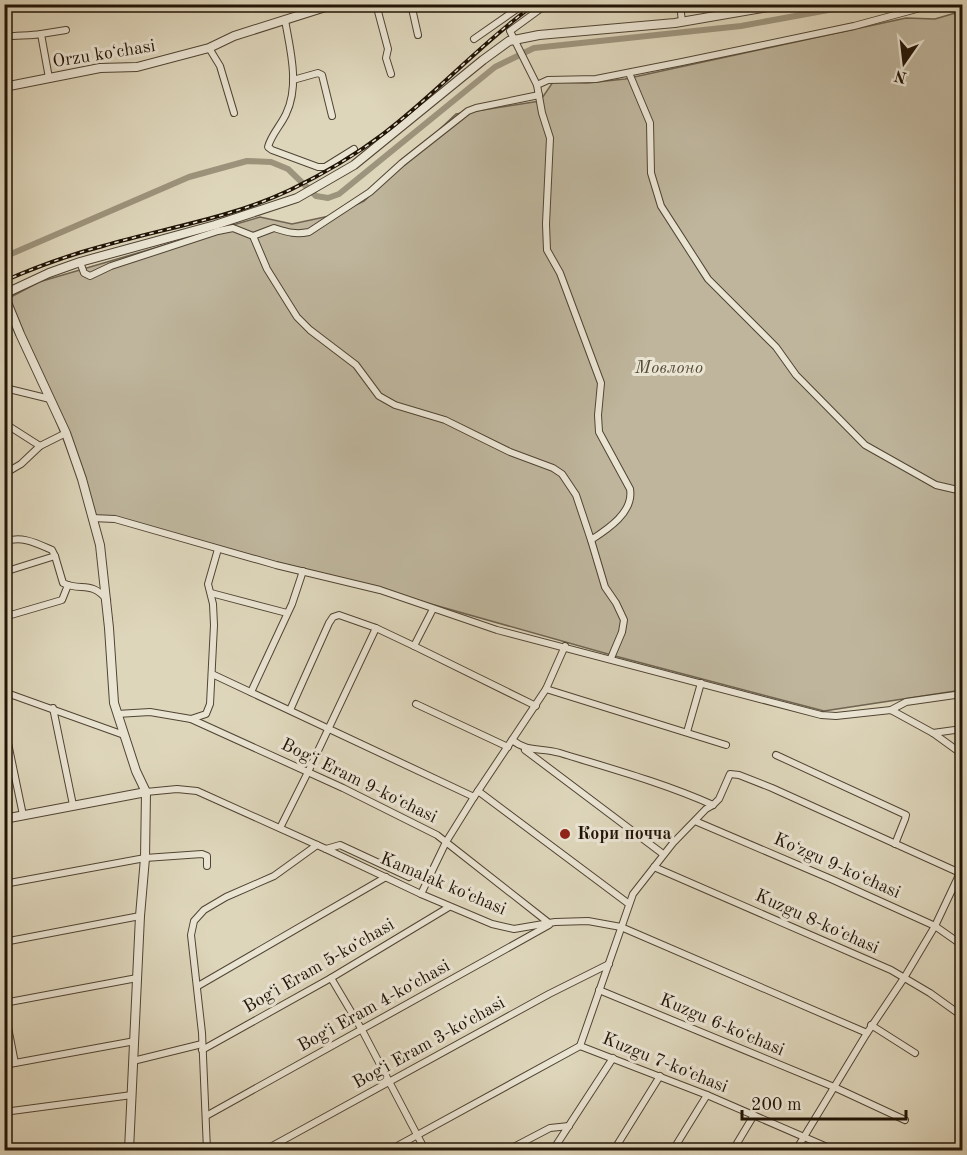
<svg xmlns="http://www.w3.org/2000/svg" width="967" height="1155" viewBox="0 0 967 1155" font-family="'Old Standard TT',serif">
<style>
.green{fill:#beb59c;stroke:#6f6451;stroke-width:1.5}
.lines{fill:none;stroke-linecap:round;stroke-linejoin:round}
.canal{stroke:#9d947d;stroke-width:6}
.minor-casing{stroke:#504433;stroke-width:8}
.tertiary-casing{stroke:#504433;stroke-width:10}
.minor{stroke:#eae4d3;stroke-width:6}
.tertiary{stroke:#eae4d3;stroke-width:8}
.rail-casing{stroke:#201406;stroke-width:4}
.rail{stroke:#eae4d3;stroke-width:1.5;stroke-dasharray:4.5;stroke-linecap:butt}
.poi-dot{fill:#8f2418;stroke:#eae4d3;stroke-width:2}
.labels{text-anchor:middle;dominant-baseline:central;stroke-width:6;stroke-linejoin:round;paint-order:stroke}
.street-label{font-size:18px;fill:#201406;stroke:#eae4d3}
.park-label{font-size:18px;font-style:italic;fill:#574c3a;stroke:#eae4d3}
.poi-label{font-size:18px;font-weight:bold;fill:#201406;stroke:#eae4d3;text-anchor:start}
</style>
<rect width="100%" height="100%" fill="#ded6bb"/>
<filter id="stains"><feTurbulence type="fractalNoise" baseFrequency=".00333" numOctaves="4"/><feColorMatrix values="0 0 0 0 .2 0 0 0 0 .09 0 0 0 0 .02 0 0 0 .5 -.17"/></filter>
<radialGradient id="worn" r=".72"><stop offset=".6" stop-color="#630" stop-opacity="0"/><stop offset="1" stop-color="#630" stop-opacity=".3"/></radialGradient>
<polygon class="green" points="962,11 962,690 824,711 615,656 342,579 94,515 7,299 39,282 260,217 292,224 334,215 364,201 456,114 540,101 553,82 587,83 625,79 906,18 935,19"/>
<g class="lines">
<polyline class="canal" points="4,257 189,177 247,161 271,162 288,169 316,196 328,198 339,194 495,67 534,48 741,26 861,4"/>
<g class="minor-casing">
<g id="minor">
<polyline points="376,4 388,49 386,58 391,74"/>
<polyline points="411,4 418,35"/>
<polyline points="680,4 682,22"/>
<path d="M285,20C290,49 300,85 286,114C281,125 271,135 268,147L272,150L318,167H325L354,149"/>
<polyline points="41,34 66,30"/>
<path d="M4,37C17,35 29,36 41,34L49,78"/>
<polyline points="474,39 524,4"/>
<polyline points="209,48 220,66 234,113"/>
<polyline points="629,73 650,123 651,173 661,206 708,279 776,347 796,375 865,445 936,485 962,491"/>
<polyline points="293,80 318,73 322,75 332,116"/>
<polyline points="537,85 510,31 547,4"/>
<path d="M253,236L274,228C287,232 295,235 309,232L370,192L402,163L468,111L476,108L539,95"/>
<path d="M80,262L84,273L90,276L111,266L218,231L233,228L253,236L267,269L297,317L310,330L356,365L379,396L395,405L445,420L510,452L553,468L562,474L576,495L591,540C608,529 634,512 630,489L599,432L598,415L601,383L560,273L547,250L546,224L550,138L542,113L537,85L548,80L596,79L682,62L854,26L935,4"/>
<polyline points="5,388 50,399"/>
<polyline points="4,423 40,446"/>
<polyline points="4,474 21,464 40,446 66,433"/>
<polyline points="92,518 115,519 276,565 380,590 497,630 821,715 836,716 891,710 933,733 962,754"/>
<polyline points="591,540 605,587 616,603 624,620 622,632 611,658"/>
<path d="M4,542C21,535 36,543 52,550L55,556"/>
<path d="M4,572L55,556L63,583C81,592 91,580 107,600"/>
<polyline points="211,593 287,613"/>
<polyline points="4,617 62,600 68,585"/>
<polyline points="414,646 433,609"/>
<polyline points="212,674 474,797"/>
<polyline points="546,689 726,745"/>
<polyline points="4,692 124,735"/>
<polyline points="251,692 292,604 303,571"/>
<polyline points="416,704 508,747"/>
<polyline points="53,708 73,805"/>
<polyline points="290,710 329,623 333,617 339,615 376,628 414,646 536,706"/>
<polyline points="891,710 906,702 962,694"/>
<polyline points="117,714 150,712 191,719 343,788 437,835 549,923"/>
<polyline points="191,719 206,714 210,704 214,625 213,604 208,584 218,549"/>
<polyline points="4,724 23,815"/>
<polyline points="687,732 701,683"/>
<polyline points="933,733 962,729"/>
<path d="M512,740C529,753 540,747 560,753C612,769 664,783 713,805"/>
<polyline points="525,750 663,854"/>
<polyline points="776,755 906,815 905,819 895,844"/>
<polyline points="478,791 629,904"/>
<polyline points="146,792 177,789 197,791 326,849 421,894 492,924 514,929 555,922 588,921 621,927 867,1033"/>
<polyline points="695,821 831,879 935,926 962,945"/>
<polyline points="280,828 308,772 376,628"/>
<polyline points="326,849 340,845 409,877"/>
<polyline points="654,867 891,970 930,993 962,1016"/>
<polyline points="4,884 145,858 202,854 207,856 207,866"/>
<polyline points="421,894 446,842 474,797 546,689 565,646"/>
<polyline points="4,942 140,916"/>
<polyline points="331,978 362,1030 425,1150"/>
<polyline points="198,986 386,877"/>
<polyline points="599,990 834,1087 905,1120"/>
<polyline points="4,1003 137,978"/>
<polyline points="4,1007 15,1063"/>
<polyline points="871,1025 915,1053"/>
<polyline points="580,1046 633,894 673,843 706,809 713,805 719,799 730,774 739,775 772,788 960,873"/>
<polyline points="580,1046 707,1095 834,1150"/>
<polyline points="202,1050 331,978 449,907"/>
<polyline points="133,1061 202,1044"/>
<polyline points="4,1065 135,1041"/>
<polyline points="4,1112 132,1095"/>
<polyline points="206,1116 549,925"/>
<polyline points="207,1150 202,1033 191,935 194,921 204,910 226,897 274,876 317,845"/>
<polyline points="265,1150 549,994 609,964"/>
<polyline points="390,1150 580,1046"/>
<polyline points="508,1150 550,1128 569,1126"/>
<polyline points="553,1150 613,1058"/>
<polyline points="614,1150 660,1076"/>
<polyline points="673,1150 707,1095"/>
<polyline points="733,1150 754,1115"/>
<polyline points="796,1150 867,1033 904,978 935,926 960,873 962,872"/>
</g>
</g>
<g class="tertiary-casing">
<g id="tertiary">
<polyline points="4,87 100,68 137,67 209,48 234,36 335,4"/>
<polyline points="4,294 49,273 80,262 215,225 297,198 354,165 483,60 509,41 539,35 675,23 785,4"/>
<polyline points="4,295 20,334 66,433 82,479 100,545 109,628 114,703 136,771 146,792 145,858 140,916 129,1150"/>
<polyline points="4,819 146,792"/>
</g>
</g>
<use href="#minor" class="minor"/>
<use href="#tertiary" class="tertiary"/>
<g class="rail-casing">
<path id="rail" d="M4,281C36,267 69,255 103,246C165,228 231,218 290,190C323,174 354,156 383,134C436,94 481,43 535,4"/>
</g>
<use href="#rail" class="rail"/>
</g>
<circle class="poi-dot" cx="565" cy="834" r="6"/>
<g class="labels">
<g class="street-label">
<text transform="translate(104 54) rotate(-9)">Orzu koʻchasi</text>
<text transform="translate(359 781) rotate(26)">Bogʻi Eram 9-koʻchasi</text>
<text transform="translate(837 866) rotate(24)">Koʻzgu 9-koʻchasi</text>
<text transform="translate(443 884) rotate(23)">Kamalak koʻchasi</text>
<text transform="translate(817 922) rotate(24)">Kuzgu 8-koʻchasi</text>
<text transform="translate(319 966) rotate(-30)">Bogʻi Eram 5-koʻchasi</text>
<text transform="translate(374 1006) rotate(-29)">Bogʻi Eram 4-koʻchasi</text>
<text transform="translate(722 1025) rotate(23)">Kuzgu 6-koʻchasi</text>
<text transform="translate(429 1043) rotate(-29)">Bogʻi Eram 3-koʻchasi</text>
<text transform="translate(665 1063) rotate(22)">Kuzgu 7-koʻchasi</text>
</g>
<g class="park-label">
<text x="669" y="368">Мовлоно</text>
</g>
<g class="poi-label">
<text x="577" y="834">Кори почча</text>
</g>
</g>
<rect width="967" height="1155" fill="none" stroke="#ded6bb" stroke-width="24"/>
<rect x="6" y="6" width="955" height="1143" fill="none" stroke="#201406" stroke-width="3"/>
<rect x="12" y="12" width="943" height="1131" fill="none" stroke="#201406" stroke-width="1.5"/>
<g transform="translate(904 63) rotate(194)" stroke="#eae4d3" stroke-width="4.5" paint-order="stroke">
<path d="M0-4.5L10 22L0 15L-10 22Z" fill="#201406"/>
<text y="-9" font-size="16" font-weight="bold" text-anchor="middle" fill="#201406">N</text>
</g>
<path d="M742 1110v9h164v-9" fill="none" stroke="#201406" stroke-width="3"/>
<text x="751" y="1110" font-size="18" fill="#201406" stroke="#eae4d3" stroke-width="4.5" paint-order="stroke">200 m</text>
<rect width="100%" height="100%" filter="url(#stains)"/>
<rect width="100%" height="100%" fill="url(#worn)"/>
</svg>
